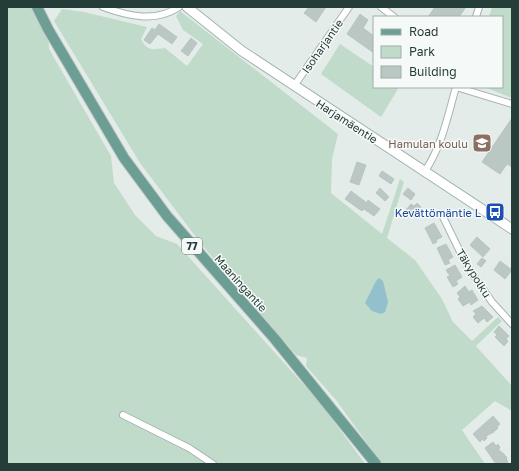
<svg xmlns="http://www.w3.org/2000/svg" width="519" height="471" viewBox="0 0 519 471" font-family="'Golos Text',sans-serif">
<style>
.green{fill:#c0dbc9}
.water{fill:#92c0cc}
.building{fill:#bac7c2;stroke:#b7c6c0}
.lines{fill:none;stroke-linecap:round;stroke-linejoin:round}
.street-casing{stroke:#a7b4b0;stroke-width:8}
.secondary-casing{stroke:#a1b4ae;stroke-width:11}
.primary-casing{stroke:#c2c9c7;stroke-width:12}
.street{stroke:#fff;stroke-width:6}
.secondary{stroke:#fff;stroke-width:9}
.primary{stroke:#6d9e94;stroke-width:10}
.labels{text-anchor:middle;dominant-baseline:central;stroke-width:3;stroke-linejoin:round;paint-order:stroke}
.shield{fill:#f5f9f7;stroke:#637571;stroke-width:1}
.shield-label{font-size:10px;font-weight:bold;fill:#253d38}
.street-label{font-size:11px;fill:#253d38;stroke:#f5f9f7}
.education-label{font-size:11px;fill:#785e54;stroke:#f5f9f7;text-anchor:end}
.transit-label{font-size:11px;fill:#164399;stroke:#f5f9f7;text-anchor:end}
</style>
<rect width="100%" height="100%" fill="#e4ece9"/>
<g class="green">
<polygon points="7,7 37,7 48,29 49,49 111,156 114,183 135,215 156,236 177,244 322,405 365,464 7,464"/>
<polygon points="492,7 512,7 512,98 484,87 502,87 502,17 489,17"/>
<path d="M62,9L84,12L147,27L141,39C147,51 152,50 165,48L187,66L203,44L183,30L176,16L180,11L338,134L332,159L331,193L382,234L400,179L404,182L387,238L415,260L442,299L453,322L472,341L498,317L502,321L476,346L512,386V411L495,401L462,430L485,464H382L336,400L306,366L307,358L296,355L202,245L140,163L54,21Z"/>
<polygon points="340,44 374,67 374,87 399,87 381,117 321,74"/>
</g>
<polygon class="water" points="379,278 383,281 388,302 385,312 381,314 372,311 365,303 376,281"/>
<g class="building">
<polygon points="309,7 326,7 316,22 304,13"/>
<polygon points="435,7 466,7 459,17 428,17"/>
<polygon points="360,14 368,20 363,28 374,36 374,53 347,34"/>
<polygon points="159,24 177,37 172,44 158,34 150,44 144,40 152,28 155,30"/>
<polygon points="191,38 197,43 188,56 181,51"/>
<polygon points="512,118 512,167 507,164 500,174 482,162"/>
<polygon points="357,162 366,165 359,185 350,182"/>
<polygon points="382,171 394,179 391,184 379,176"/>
<polygon points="380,188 389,197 385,201 376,193"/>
<polygon points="408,188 415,194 411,200 403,194"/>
<polygon points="351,191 367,203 368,200 380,209 374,216 364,209 362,211 345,199"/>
<polygon points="417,203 421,207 419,209 422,213 419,218 417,217 416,218 405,211 411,204 414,206"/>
<polygon points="434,223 442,237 436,240 437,242 433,244 425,228"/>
<polygon points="477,237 490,249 483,257 470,245"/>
<polygon points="446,244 453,257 448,260 450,263 445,265 437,248"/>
<polygon points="482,258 486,261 481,267 477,264"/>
<polygon points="500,261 512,270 505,279 494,270"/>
<polygon points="455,265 462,277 456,281 458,284 453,287 447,277 450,276 446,270"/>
<polygon points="465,286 469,292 472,290 478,300 471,305 470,302 463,306 458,299 460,297 457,293"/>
<polygon points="482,306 493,317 487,322 484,318 478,323 473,317 476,314 473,311"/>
<polygon points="499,326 509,336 506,339 508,341 504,346 495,337 497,335 494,332"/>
<polygon points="493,416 500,424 497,427 498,428 495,431 492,431 494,432 486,436 487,438 484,441 482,439 480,442 473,434"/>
<polygon points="493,442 496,446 498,444 500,448 498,449 505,455 504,458 506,456 508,464 496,464 485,448"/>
</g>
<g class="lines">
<g class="street-casing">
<g id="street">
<path d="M103,7C128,16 155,23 179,7"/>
<polyline points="381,7 394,17"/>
<polyline points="476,17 479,7"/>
<polyline points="294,86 349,7"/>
<path d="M425,171C442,146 448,115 456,87L512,104"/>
<polyline points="443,217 467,266 492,302 512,324"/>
<polyline points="123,415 189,448 213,464"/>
</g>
</g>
<g class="secondary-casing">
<polyline id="secondary" points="187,7 242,51 512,229"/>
</g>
<g class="primary-casing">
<polyline id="primary" points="37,7 48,29 124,158 167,216 274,338 376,464"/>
</g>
<use href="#street" class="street"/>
<use href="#secondary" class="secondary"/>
<use href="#primary" class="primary"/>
</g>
<defs>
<g id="school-square" transform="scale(1)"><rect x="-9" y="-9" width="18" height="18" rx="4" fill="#8d6e63" stroke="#f5f9f7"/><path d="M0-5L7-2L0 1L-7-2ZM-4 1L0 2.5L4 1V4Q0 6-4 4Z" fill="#fff"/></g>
<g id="bus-square" transform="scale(1)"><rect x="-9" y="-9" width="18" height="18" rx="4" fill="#1a4fb4" stroke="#f5f9f7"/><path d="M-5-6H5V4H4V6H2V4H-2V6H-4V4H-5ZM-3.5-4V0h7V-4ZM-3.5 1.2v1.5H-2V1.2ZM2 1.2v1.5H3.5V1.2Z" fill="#fff"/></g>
</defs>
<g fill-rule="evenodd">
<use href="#school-square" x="482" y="143"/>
<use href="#bus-square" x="495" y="212"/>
</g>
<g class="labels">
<rect class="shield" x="182" y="238" width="20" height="16" rx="3"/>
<g class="shield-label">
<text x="192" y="246">77</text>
</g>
<g class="street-label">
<text transform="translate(322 46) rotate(-55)">Isoharjantie</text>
<text transform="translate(347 121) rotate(33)">Harjamäentie</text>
<text transform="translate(474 273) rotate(58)">Täkypolku</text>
<text transform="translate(241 283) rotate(48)">Maaningantie</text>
</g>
<g class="education-label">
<text x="468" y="143">Hamulan koulu</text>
</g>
<g class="transit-label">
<text x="481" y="212">Kevättömäntie L</text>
</g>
</g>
<rect width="519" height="471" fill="none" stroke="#253d38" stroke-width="16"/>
<rect x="373" y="16" width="130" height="72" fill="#f5f9f7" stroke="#a2aeab"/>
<rect x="381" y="29" width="20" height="6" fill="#6d9e94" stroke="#a2aeab"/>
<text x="409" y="36" font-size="12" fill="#253d38">Road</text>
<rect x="381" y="46" width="20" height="12" fill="#c0dbc9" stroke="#a2aeab"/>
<text x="409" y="56" font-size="12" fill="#253d38">Park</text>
<rect x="381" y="66" width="20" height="12" fill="#bac7c2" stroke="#a2aeab"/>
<text x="409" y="76" font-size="12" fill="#253d38">Building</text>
</svg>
